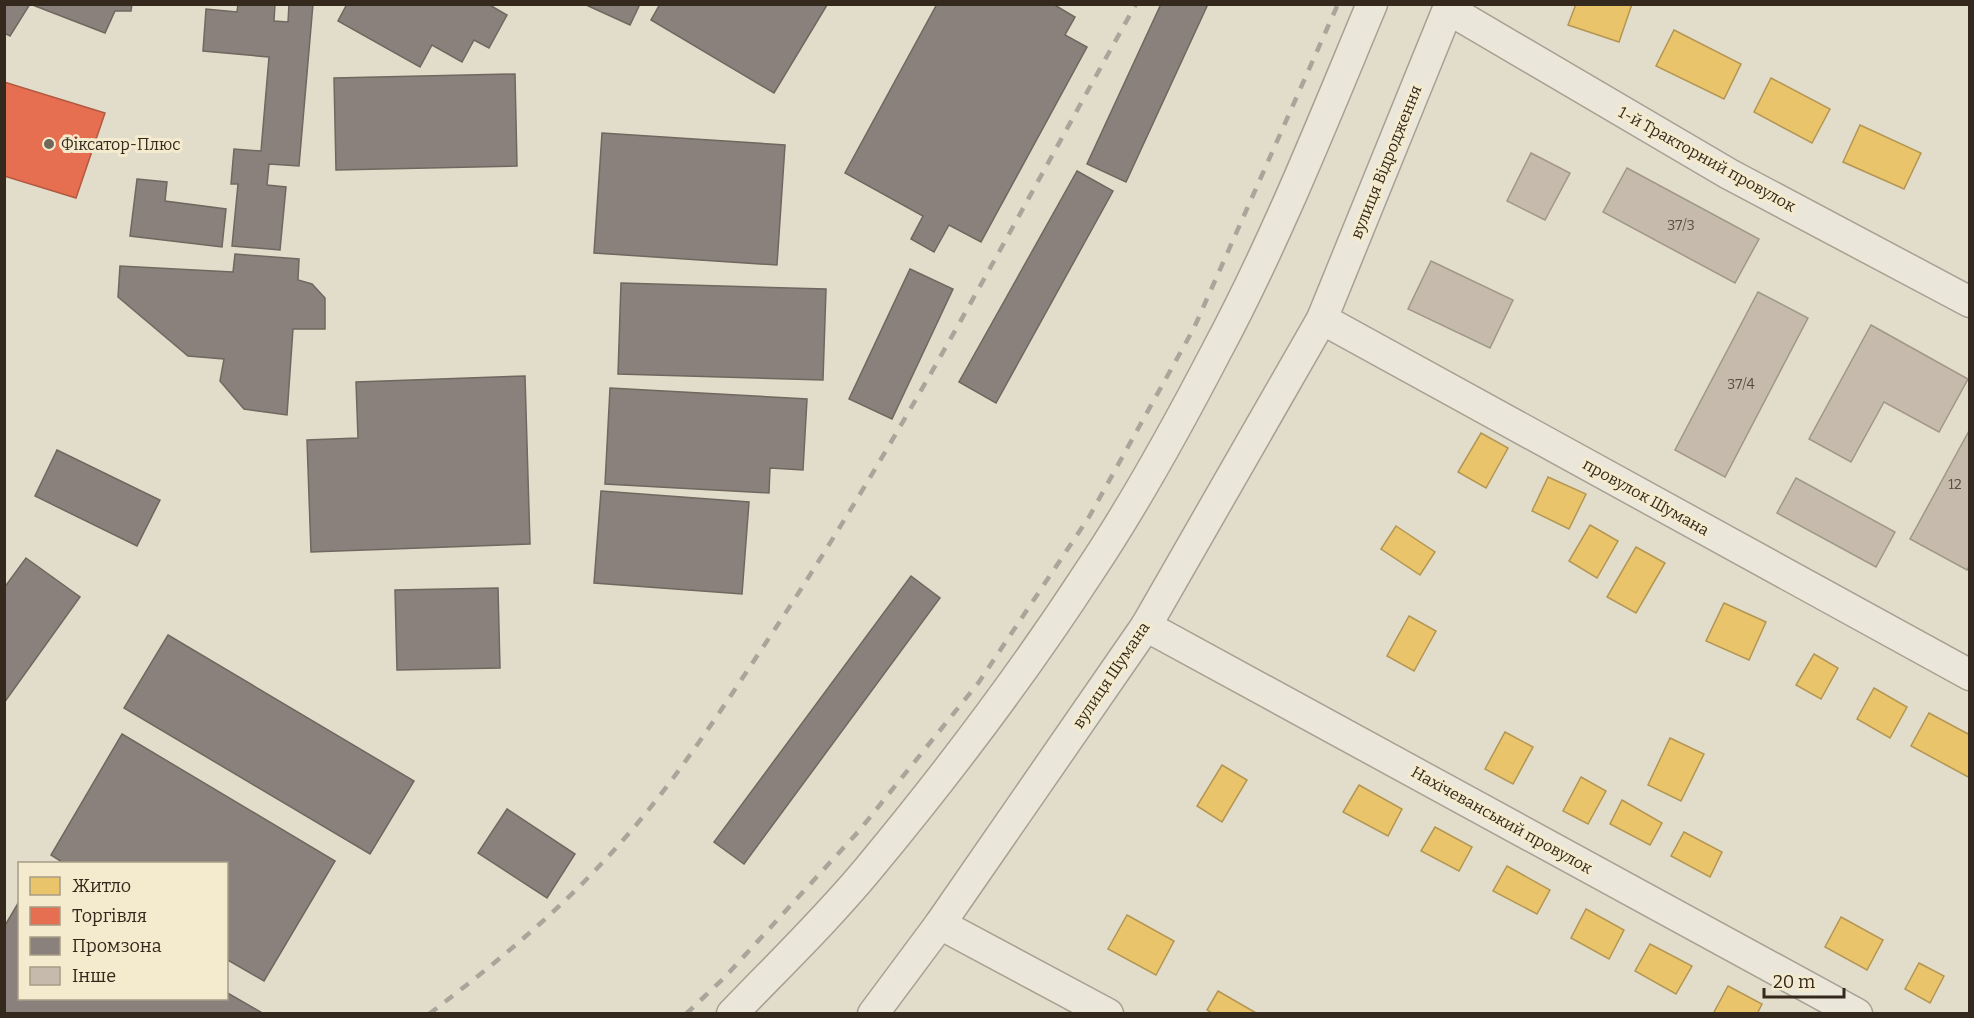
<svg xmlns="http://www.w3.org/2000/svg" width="1974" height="1018" viewBox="0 0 1974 1018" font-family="Bitter,serif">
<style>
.homes{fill:#e9c46a;stroke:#b39653;stroke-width:1.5}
.shops{fill:#e76f51;stroke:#b15a41;stroke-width:1.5}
.industry{fill:#8a817c;stroke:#70675f;stroke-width:1.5}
.building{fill:#c5baab;stroke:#a19789;stroke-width:1.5}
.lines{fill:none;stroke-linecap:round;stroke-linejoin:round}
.minor-casing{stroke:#a7a093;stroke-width:33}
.minor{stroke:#eae6da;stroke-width:30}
.rail{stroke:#a9a59b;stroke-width:4.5;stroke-dasharray:10 10;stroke-linecap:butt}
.poi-dot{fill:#716859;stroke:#f4ebce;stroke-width:2}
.labels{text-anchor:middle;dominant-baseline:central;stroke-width:6;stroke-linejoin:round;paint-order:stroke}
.number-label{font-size:14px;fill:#584d40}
.poi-label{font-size:16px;fill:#34291c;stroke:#f4ebce;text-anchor:start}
.street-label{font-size:16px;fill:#34291c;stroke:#f4ebce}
</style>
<rect width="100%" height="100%" fill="#e2dcca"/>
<g class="homes">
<polygon points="1576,4 1632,4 1619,42 1568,25"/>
<polygon points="1674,30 1741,64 1724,99 1656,66"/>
<polygon points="1771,78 1830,109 1812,143 1754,112"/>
<polygon points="1860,125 1921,153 1904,189 1843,162"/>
<polygon points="1481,433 1508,448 1486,488 1458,472"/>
<polygon points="1548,477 1586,494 1569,529 1532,511"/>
<polygon points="1590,525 1618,541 1597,578 1569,561"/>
<polygon points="1396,526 1435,552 1420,575 1381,549"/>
<polygon points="1636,547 1665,563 1636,613 1607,597"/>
<polygon points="1724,603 1766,622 1749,660 1706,641"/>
<polygon points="1409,616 1436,631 1414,671 1387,656"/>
<polygon points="1814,654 1838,668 1821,699 1796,685"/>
<polygon points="1874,688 1907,707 1890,738 1857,719"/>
<polygon points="1929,713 1970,735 1970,778 1911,746"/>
<polygon points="1505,732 1533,747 1513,784 1485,769"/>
<polygon points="1670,738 1704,754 1681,801 1648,785"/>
<polygon points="1222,765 1247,780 1222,822 1197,806"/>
<polygon points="1581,777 1606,791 1588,824 1563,811"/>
<polygon points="1359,785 1402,809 1388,836 1343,812"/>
<polygon points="1622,800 1662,823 1650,845 1610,824"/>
<polygon points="1435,827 1472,847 1459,871 1421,851"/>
<polygon points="1684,832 1722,852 1710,877 1671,856"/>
<polygon points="1507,866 1550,890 1537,914 1493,891"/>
<polygon points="1586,909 1624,930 1609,959 1571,938"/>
<polygon points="1127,915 1174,941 1156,975 1108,949"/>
<polygon points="1841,917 1883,940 1867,970 1825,947"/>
<polygon points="1650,944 1692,966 1676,994 1635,971"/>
<polygon points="1919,963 1944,976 1930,1003 1905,989"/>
<polygon points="1728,986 1762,1004 1757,1014 1713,1014"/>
<polygon points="1218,991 1258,1014 1214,1014 1207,1010"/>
</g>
<polygon class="shops" points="4,82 105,113 76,198 4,176"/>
<g class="industry">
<polygon points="4,4 30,4 10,36 4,33"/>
<polygon points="30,4 132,4 131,11 115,11 105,33"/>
<polygon points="238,4 275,4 274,21 288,22 289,4 313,4 299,166 269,164 267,185 286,187 280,250 232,246 238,184 231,184 234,149 261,151 269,57 203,51 206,9 237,12"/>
<polygon points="347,4 488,4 507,15 489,48 474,40 462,62 432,45 420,67 338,21"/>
<polygon points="584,4 640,4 630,25"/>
<polygon points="660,4 827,4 827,5 774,93 651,20"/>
<polygon points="937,4 1053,4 1075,17 1065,35 1087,47 981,242 949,225 934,252 911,239 923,216 845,173"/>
<polygon points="1161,4 1208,4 1126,182 1087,164"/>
<polygon points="515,74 517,166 336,170 334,78"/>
<polygon points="602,133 785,145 777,265 594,253"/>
<polygon points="1077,171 1113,191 996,403 959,382"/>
<polygon points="137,179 167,182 165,201 226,209 222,247 130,236"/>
<polygon points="235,254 299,259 298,280 312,284 325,298 325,329 293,329 287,415 244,409 220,381 224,359 188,356 118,297 120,266 233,272"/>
<polygon points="910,269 953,289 892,419 849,399"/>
<polygon points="621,283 826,289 823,380 618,374"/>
<polygon points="525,376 530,544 311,552 307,440 358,438 356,382"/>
<polygon points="610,388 807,399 803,470 770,468 769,493 605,484"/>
<polygon points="57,450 160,500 137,546 35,496"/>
<polygon points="601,491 749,502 742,594 594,583"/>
<polygon points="26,558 80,597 4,703 4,588"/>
<polygon points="911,576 940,598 744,864 714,842"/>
<polygon points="498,588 500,668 397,670 395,590"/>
<polygon points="168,635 414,781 370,854 124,708"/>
<polygon points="122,734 335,861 264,981 226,959 226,864 65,864 51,855"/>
<polygon points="507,809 575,854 547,898 478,853"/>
<polygon points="20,900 20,998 226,998 226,992 264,1014 4,1014 4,927"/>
</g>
<g class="building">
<polygon points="1531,153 1570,173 1545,220 1507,201"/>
<polygon points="1627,168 1759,239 1735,283 1603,212"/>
<polygon points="1431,261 1513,300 1490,348 1408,309"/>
<polygon points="1758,292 1808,318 1725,477 1675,450"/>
<polygon points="1871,325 1968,379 1939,432 1884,402 1851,462 1809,439"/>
<polygon points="1970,429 1970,565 1967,570 1910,539"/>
<polygon points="1796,478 1895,532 1876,567 1777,513"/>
</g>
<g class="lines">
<g class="minor-casing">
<g id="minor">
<polyline points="1448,9 1729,174 1970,302"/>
<polyline points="1322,319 1970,675"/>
<polyline points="1146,626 1857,1014"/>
<polyline points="940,924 1108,1014"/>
<path d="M732,1014C778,966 826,920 869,868C947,774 1022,675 1089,572C1136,502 1177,427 1216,352C1276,240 1323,121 1372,4"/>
<polyline points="873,1014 940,924 1146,626 1322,319 1450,4"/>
</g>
</g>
<use href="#minor" class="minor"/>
<g class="rail">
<path d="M429,1014C491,967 550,919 603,862C665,797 714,721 763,647C901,441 1015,220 1136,4"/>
<polyline points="686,1014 724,978 858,832 979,682 1089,517 1194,328 1338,4"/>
</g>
</g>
<circle class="poi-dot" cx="49" cy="144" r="6"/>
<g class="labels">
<g class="number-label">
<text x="1681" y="225">37/3</text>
<text x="1741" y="384">37/4</text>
<text x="1955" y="484">12</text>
</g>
<g class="poi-label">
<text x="61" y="144">Фіксатор-Плюс</text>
</g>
<g class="street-label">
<text transform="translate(1707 159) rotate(29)">1-й Тракторний провулок</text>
<text transform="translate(1386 162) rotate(-68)">вулиця Відродження</text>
<text transform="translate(1646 497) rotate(29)">провулок Шумана</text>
<text transform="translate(1111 675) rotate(-56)">вулиця Шумана</text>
<text transform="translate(1502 820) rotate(29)">Нахічеванський провулок</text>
</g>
</g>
<rect width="1974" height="1018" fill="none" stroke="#34291c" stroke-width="12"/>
<rect x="18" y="862" width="210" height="138" fill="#f4ebce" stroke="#a79d87" stroke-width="1.5"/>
<rect x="30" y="877" width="30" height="18" fill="#e9c46a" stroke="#a79d87" stroke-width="1.5"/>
<text x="72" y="892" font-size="18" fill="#34291c">Житло</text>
<rect x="30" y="907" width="30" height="18" fill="#e76f51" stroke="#a79d87" stroke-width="1.5"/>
<text x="72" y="922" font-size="18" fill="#34291c">Торгівля</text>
<rect x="30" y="937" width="30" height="18" fill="#8a817c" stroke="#a79d87" stroke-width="1.5"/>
<text x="72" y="952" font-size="18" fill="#34291c">Промзона</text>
<rect x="30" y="967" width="30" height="18" fill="#c5baab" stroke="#a79d87" stroke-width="1.5"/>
<text x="72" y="982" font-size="18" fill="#34291c">Інше</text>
<path d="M1764 988v9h80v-9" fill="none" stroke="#34291c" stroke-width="3"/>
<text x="1773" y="988" font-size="18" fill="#34291c" stroke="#f4ebce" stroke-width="4.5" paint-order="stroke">20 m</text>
</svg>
